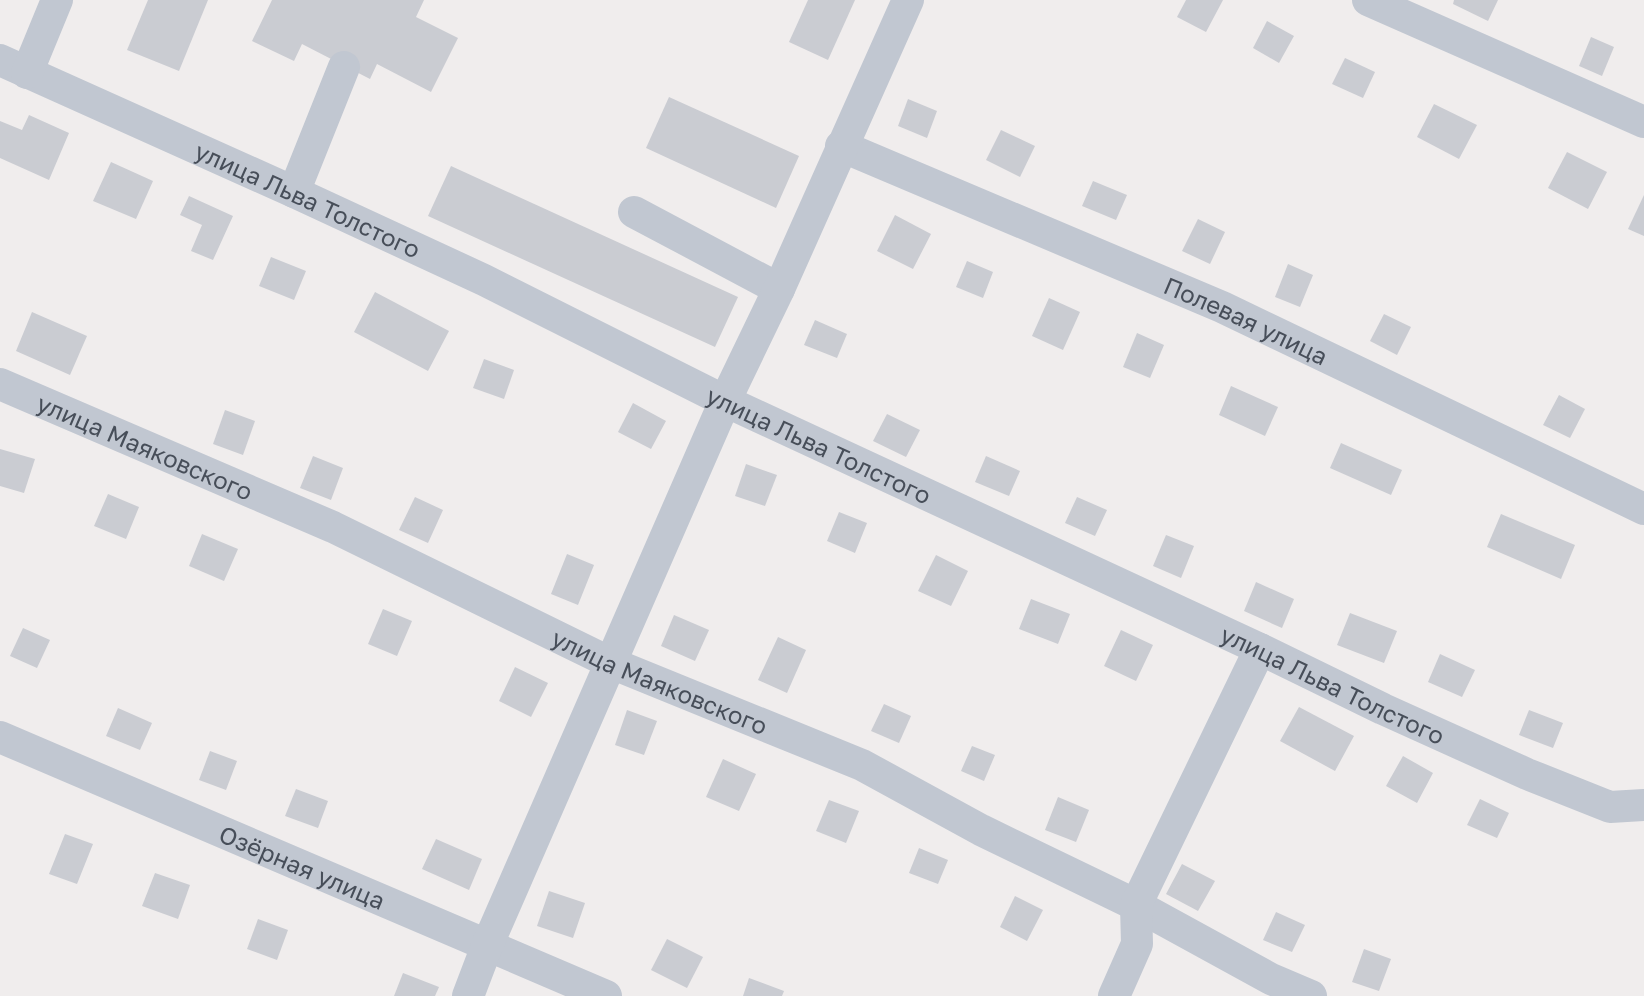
<svg xmlns="http://www.w3.org/2000/svg" width="1644" height="996" viewBox="0 0 1644 996" font-family="'Golos Text',sans-serif">
<style>
.building{fill:#caccd2}
.lines{fill:none;stroke-linecap:round;stroke-linejoin:round}
.minor{stroke:#c1c7d1;stroke-width:32}
.labels{text-anchor:middle;dominant-baseline:central;stroke-width:5;stroke-linejoin:round;paint-order:stroke}
.street-label{font-size:24px;fill:#474e59;stroke:#fff}
</style>
<rect width="100%" height="100%" fill="#f0eded"/>
<g class="building">
<polygon points="148,0 208,0 179,71 127,50"/>
<polygon points="272,0 424,0 416,17 458,38 431,92 377,64 370,79 302,44 294,61 252,41"/>
<polygon points="808,0 855,0 828,60 789,42"/>
<polygon points="1186,0 1223,0 1206,32 1177,17"/>
<polygon points="1454,0 1498,0 1488,21 1453,4"/>
<polygon points="1267,21 1294,36 1279,63 1253,48"/>
<polygon points="1591,37 1614,47 1602,76 1579,66"/>
<polygon points="1345,58 1375,72 1363,98 1332,84"/>
<polygon points="669,97 799,156 776,208 646,148"/>
<polygon points="908,99 937,111 927,138 898,126"/>
<polygon points="1434,104 1477,125 1459,159 1417,137"/>
<polygon points="29,115 69,133 49,180 0,158 0,121 22,130"/>
<polygon points="1001,130 1035,146 1020,177 986,160"/>
<polygon points="1567,152 1607,172 1588,209 1548,188"/>
<polygon points="111,162 153,181 136,219 93,201"/>
<polygon points="451,166 738,297 715,347 428,216"/>
<polygon points="1093,181 1127,195 1116,220 1082,206"/>
<polygon points="1644,195 1644,236 1628,229"/>
<polygon points="189,196 233,216 213,260 191,251 202,225 180,215"/>
<polygon points="895,215 931,234 913,269 877,251"/>
<polygon points="1198,219 1225,232 1210,264 1182,251"/>
<polygon points="271,257 306,271 294,300 259,286"/>
<polygon points="967,261 993,272 983,298 956,287"/>
<polygon points="1288,264 1313,275 1300,307 1275,297"/>
<polygon points="375,292 449,331 428,371 354,332"/>
<polygon points="1049,298 1080,312 1063,350 1032,336"/>
<polygon points="32,312 87,336 70,375 16,351"/>
<polygon points="1384,314 1411,327 1397,355 1370,341"/>
<polygon points="815,320 847,334 837,358 804,345"/>
<polygon points="1137,333 1164,345 1150,378 1123,367"/>
<polygon points="484,359 514,370 504,399 473,388"/>
<polygon points="1231,386 1278,407 1265,436 1219,415"/>
<polygon points="1559,395 1585,409 1570,438 1543,425"/>
<polygon points="633,403 666,421 651,449 618,432"/>
<polygon points="225,410 255,421 243,455 213,444"/>
<polygon points="887,414 920,430 906,457 873,441"/>
<polygon points="1341,443 1402,470 1391,495 1330,468"/>
<polygon points="0,449 35,459 24,493 0,486"/>
<polygon points="313,456 343,468 331,500 300,488"/>
<polygon points="986,456 1020,471 1009,496 975,482"/>
<polygon points="746,464 777,475 765,506 735,496"/>
<polygon points="108,494 139,507 126,539 94,526"/>
<polygon points="415,497 443,510 428,543 399,530"/>
<polygon points="1077,497 1107,510 1095,536 1065,523"/>
<polygon points="839,512 867,523 855,553 827,541"/>
<polygon points="1501,514 1575,545 1561,579 1487,547"/>
<polygon points="202,534 238,549 224,581 189,566"/>
<polygon points="1166,535 1194,546 1181,578 1153,566"/>
<polygon points="567,554 594,565 578,605 551,594"/>
<polygon points="936,555 968,571 951,606 918,591"/>
<polygon points="1256,582 1294,599 1282,628 1244,611"/>
<polygon points="1031,599 1070,614 1058,644 1019,629"/>
<polygon points="383,609 412,621 397,656 368,644"/>
<polygon points="1350,613 1397,631 1384,663 1337,645"/>
<polygon points="674,615 709,630 695,661 661,646"/>
<polygon points="23,628 50,640 37,668 10,656"/>
<polygon points="1121,630 1153,645 1136,681 1104,666"/>
<polygon points="778,637 806,650 787,693 758,680"/>
<polygon points="1440,654 1475,670 1462,697 1428,682"/>
<polygon points="515,667 548,683 531,717 499,701"/>
<polygon points="884,704 911,716 899,743 871,731"/>
<polygon points="1299,707 1354,736 1335,771 1280,741"/>
<polygon points="118,708 152,723 140,750 106,736"/>
<polygon points="627,710 657,721 644,755 615,745"/>
<polygon points="1529,710 1563,723 1553,748 1519,735"/>
<polygon points="972,746 995,755 984,781 961,771"/>
<polygon points="210,751 237,761 226,790 199,780"/>
<polygon points="1403,756 1433,773 1417,803 1386,786"/>
<polygon points="723,759 756,774 739,811 706,797"/>
<polygon points="296,789 328,801 318,828 285,816"/>
<polygon points="1058,797 1089,810 1076,842 1045,830"/>
<polygon points="1480,799 1509,813 1497,838 1467,825"/>
<polygon points="829,800 859,811 846,843 816,831"/>
<polygon points="65,834 93,844 77,884 49,874"/>
<polygon points="436,839 482,859 469,890 422,869"/>
<polygon points="919,848 948,860 938,884 909,873"/>
<polygon points="1182,864 1215,881 1198,911 1166,894"/>
<polygon points="155,873 190,885 178,919 142,906"/>
<polygon points="549,891 585,903 573,938 537,926"/>
<polygon points="1015,896 1043,910 1027,941 1000,927"/>
<polygon points="1276,912 1305,925 1292,952 1263,940"/>
<polygon points="258,919 288,930 277,960 247,949"/>
<polygon points="667,939 703,957 687,988 651,970"/>
<polygon points="1364,949 1391,959 1379,991 1352,982"/>
<polygon points="403,973 439,987 435,996 394,996"/>
<polygon points="749,978 784,991 782,996 743,996"/>
</g>
<g class="lines">
<g class="minor">
<polyline points="1368,0 1644,122"/>
<path id="s1" d="M0,60L294,192L484,280L725,401L1260,649L1383,709L1527,774L1610,807L1644,805"/>
<polyline points="27,73 57,0"/>
<path id="s2" d="M841,146L1222,307L1644,509"/>
<polyline points="294,192 344,67"/>
<polyline points="634,212 779,289"/>
<path id="s3" d="M0,384L333,527L611,663L862,765L981,830L1136,905L1271,979L1311,996"/>
<path id="s4" d="M0,737L606,996"/>
<polyline points="468,996 487,946 725,401 779,289 908,0"/>
<polyline points="1114,996 1137,944 1136,905 1260,649"/>
</g>
</g>
<g class="labels">
<g class="street-label">
<text stroke="none"><textPath href="#s1" startOffset="338">улица Льва Толстого</textPath></text>
<text stroke="none"><textPath href="#s2" startOffset="441">Полевая улица</textPath></text>
<text stroke="none"><textPath href="#s1" startOffset="905">улица Льва Толстого</textPath></text>
<text stroke="none"><textPath href="#s3" startOffset="158">улица Маяковского</textPath></text>
<text stroke="none"><textPath href="#s3" startOffset="724">улица Маяковского</textPath></text>
<text stroke="none"><textPath href="#s1" startOffset="1472">улица Льва Толстого</textPath></text>
<text stroke="none"><textPath href="#s4" startOffset="329">Озёрная улица</textPath></text>
</g>
</g>
</svg>
